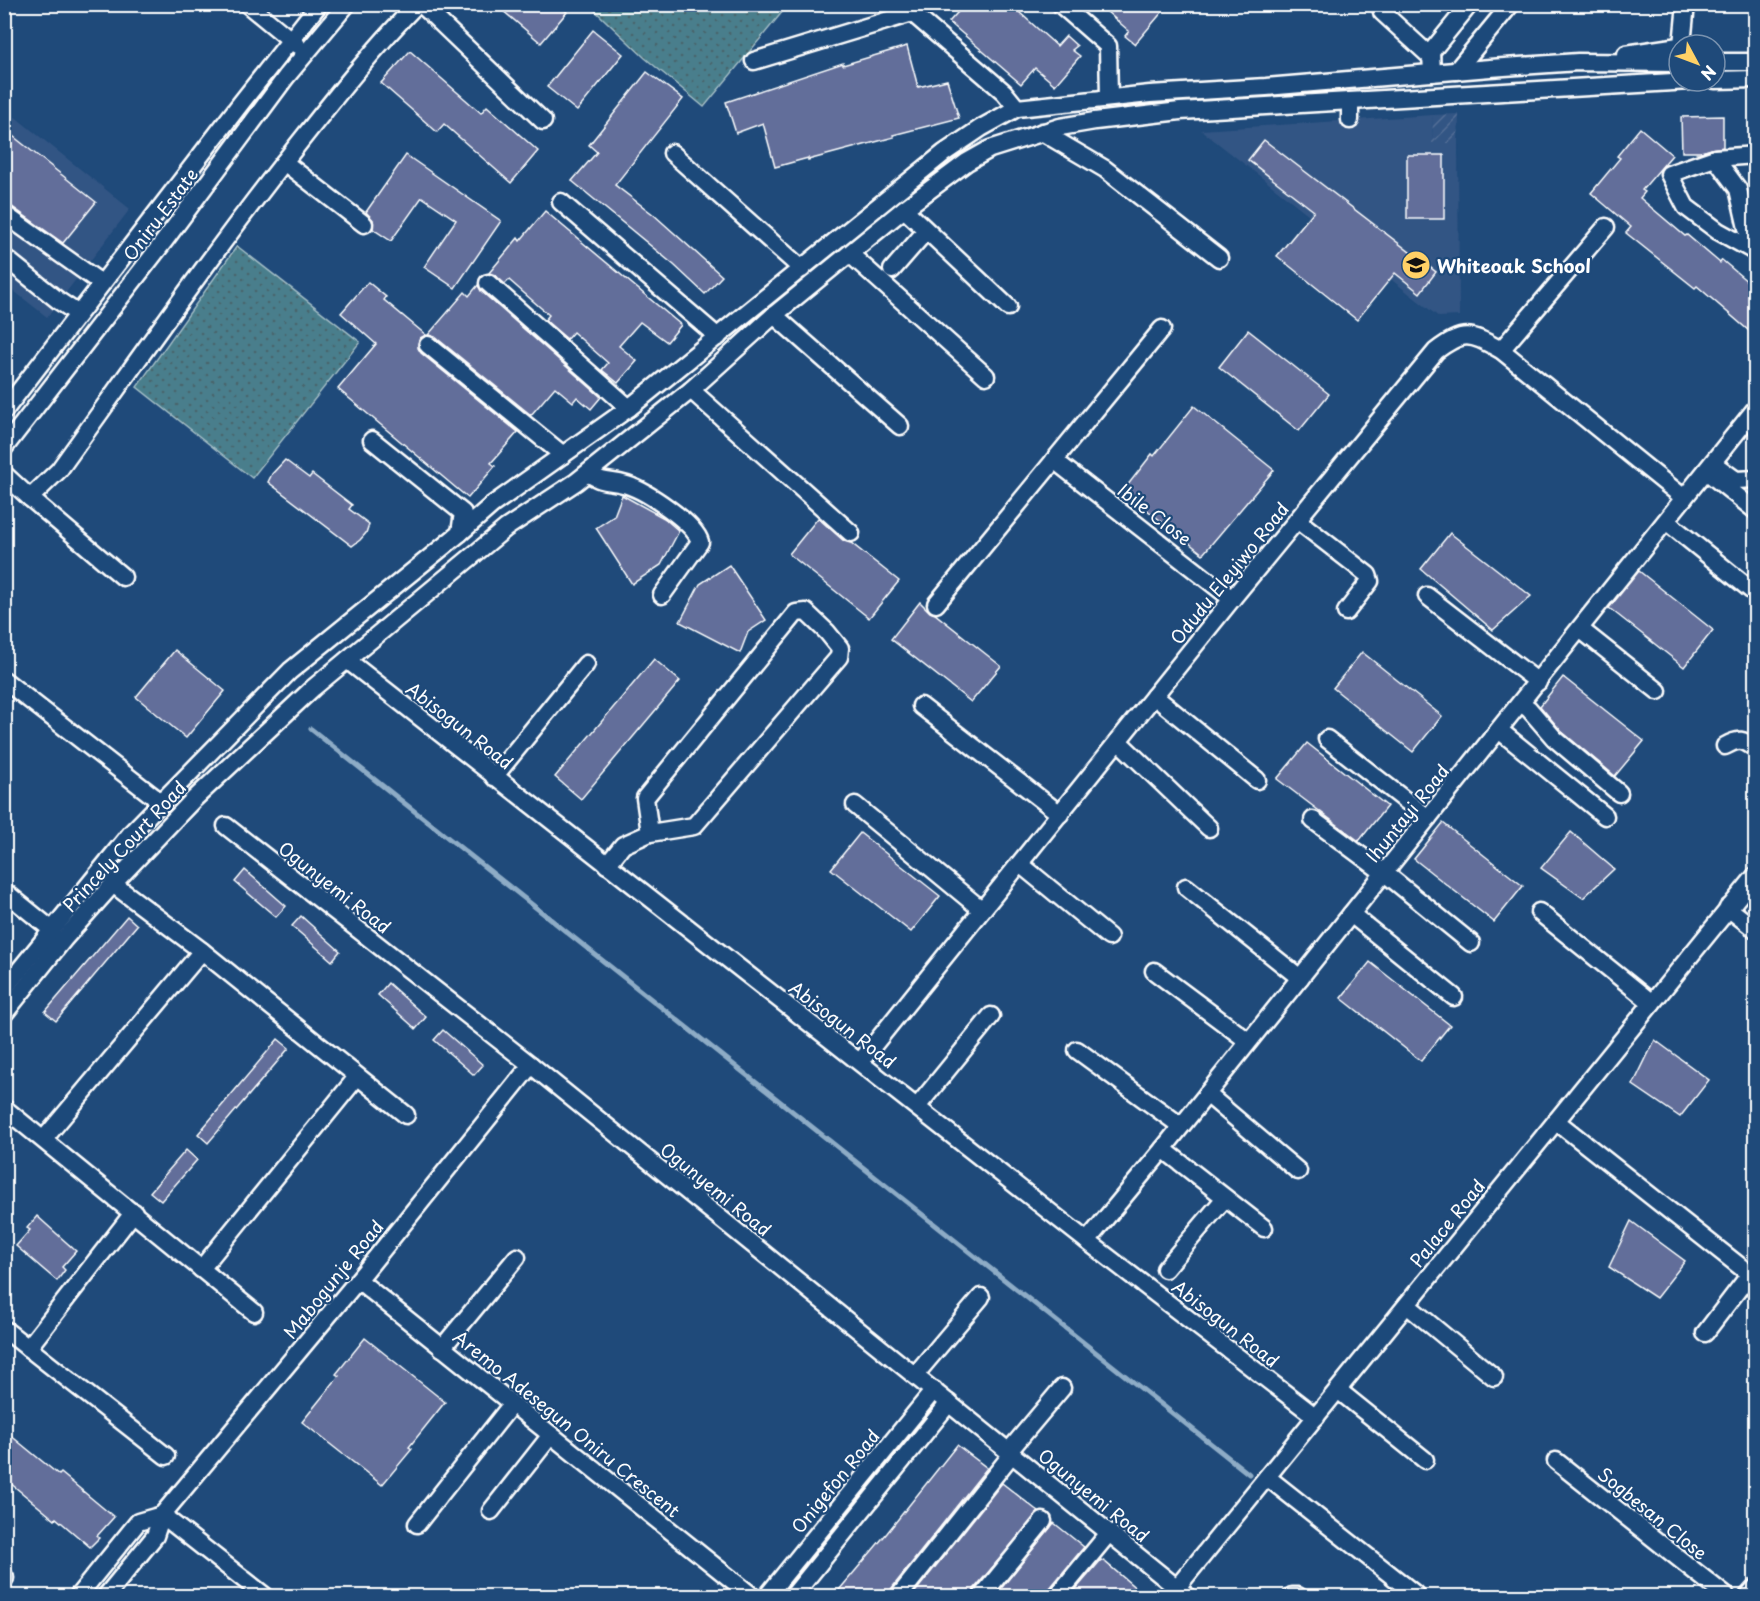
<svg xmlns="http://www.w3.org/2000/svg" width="1760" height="1601" viewBox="0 0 1760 1601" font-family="'Playpen Sans',sans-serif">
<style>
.built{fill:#335584}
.industrial{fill:url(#industrial-furrows)}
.grass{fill:url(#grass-dots);stroke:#a4bec6;stroke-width:1.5}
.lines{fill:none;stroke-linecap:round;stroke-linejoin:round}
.stream{stroke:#8eacc6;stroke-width:5}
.building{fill:#626e9a;stroke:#fff;stroke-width:1.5}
.minor-casing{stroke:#fff;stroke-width:21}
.minor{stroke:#1f4a7a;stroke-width:16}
.labels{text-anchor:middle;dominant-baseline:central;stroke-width:4.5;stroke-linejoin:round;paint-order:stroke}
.street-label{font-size:18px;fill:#fff;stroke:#1f4a7a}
.poi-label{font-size:18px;font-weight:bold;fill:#fff;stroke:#1f4a7a;text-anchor:start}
</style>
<defs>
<pattern id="industrial-furrows" width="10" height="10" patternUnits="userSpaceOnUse" patternTransform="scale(1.5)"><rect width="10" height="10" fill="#335584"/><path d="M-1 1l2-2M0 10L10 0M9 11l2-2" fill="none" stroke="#526e96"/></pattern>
<pattern id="grass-dots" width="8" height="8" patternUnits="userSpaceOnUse" patternTransform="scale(1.5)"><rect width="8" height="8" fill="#487e8c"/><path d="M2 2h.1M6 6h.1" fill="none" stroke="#4a656c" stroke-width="1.8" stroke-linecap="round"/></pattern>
</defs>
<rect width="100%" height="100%" fill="#1f4a7a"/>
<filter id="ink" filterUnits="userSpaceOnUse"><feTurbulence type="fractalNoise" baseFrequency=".0167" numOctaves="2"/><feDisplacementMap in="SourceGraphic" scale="12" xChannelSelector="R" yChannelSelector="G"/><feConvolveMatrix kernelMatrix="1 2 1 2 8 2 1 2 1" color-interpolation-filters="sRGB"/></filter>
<g filter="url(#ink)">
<g class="built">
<polygon points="4,108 130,209 47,317 5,284"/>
<polygon points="1433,115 1432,143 1458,143 1459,316 1439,317 1201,130"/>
</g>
<polygon class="industrial" points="1459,114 1458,143 1432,143 1433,115"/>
<g class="grass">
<polygon points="589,5 788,5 704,107 645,58"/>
<polygon points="237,246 360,342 252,478 137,387"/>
</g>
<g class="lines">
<polyline class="stream" points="311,729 1249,1474"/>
</g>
<g class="building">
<polygon points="495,4 557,4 567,12 541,43"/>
<polygon points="965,4 1010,4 1057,46 1066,36 1077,46 1072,50 1080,56 1055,85 1035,68 1021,84 949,22"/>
<polygon points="1098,4 1169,4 1135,44 1125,36 1129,31"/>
<polygon points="593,30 623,54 577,111 547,87"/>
<polygon points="907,46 918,87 947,80 959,118 893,135 894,137 808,160 808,158 775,167 763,123 736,133 726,102 843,63 843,65"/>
<polygon points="410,51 481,113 487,106 538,151 511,183 444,124 437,132 381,83"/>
<polygon points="647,72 683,99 615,185 654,215 722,276 705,294 674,265 572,181 597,152 589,145"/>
<polygon points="1723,116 1723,147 1700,152 1682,152 1681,117"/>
<polygon points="1640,128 1672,155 1642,190 1645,192 1640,198 1685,236 1687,235 1720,263 1722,260 1755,288 1755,336 1697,286 1695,288 1626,233 1631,227 1591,193 1620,158 1617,156"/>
<polygon points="4,129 96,202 63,243 4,201"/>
<polygon points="1264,140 1436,272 1420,293 1395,273 1357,320 1277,256 1314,211 1248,160"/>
<polygon points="406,155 501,221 455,288 424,267 456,220 422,197 391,241 373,229 373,220 366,212"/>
<rect x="1407" y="155" width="37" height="64"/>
<polygon points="545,211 681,325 667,342 640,322 619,346 637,361 618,383 602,370 608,363 573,332 567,339 545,320 549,315 509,280 505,284 495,275 489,273 518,238 520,241"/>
<polygon points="368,282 386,297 384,300 426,335 420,338 418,343 418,348 421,353 518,432 491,463 495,466 468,498 338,389 376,344 341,313"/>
<polygon points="478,285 481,291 601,397 591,409 577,397 573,402 555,387 531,415 435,337 428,335 465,292 469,296"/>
<polygon points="1248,330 1329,394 1299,431 1219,367"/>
<polygon points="1194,406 1274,470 1203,554 1123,491 1152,454 1154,456"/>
<polygon points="285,460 309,478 312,474 352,505 349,509 369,524 366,533 360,540 352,546 268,482 272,474"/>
<polygon points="622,495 664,518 679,531 661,565 632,584 596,528 614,516"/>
<polygon points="818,518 844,541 851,543 899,581 869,618 789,554"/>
<polygon points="1450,533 1531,596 1493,630 1421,569"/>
<polygon points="729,565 766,620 748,632 740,653 680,622 700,584"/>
<polygon points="1639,571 1713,630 1684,667 1609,608"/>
<polygon points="920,602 930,612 935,614 1001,666 971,702 891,639"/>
<polygon points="175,650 225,691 186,738 136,697"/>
<polygon points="1362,652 1442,716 1413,752 1333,688"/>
<polygon points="654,659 680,681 581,799 555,777"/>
<polygon points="1563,677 1644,741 1615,776 1561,731 1540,706"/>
<polygon points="1307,743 1387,806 1359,841 1277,779"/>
<polygon points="1443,823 1523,886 1494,922 1414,859"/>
<polygon points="1571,832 1614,869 1583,898 1541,868"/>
<polygon points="860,833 940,896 911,932 831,869"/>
<polygon points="245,870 286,906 276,917 235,882"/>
<polygon points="127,916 137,925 56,1021 45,1012"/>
<polygon points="301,916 340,951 332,961 292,926"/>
<polygon points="1370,962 1450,1025 1421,1061 1341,998"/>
<polygon points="388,983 426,1017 416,1029 378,995"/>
<polygon points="443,1030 483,1065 474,1075 434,1040"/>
<polygon points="278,1039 289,1048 208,1143 198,1134"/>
<polygon points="1655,1040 1709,1080 1680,1117 1633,1085"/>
<polygon points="186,1150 197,1160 161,1201 150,1192"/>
<polygon points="37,1216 76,1251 62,1267 65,1270 57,1281 16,1246 30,1230 27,1228"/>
<polygon points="1631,1221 1685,1261 1656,1298 1609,1267"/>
<polygon points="365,1338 445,1402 409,1447 412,1449 382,1485 302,1422 339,1376 336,1374"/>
<polygon points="4,1430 59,1475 61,1473 114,1517 97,1536 99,1538 90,1547 56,1518 55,1520 4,1478"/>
<polygon points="957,1445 987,1468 891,1589 889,1596 834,1596 887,1533"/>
<polygon points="1002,1483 1039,1512 974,1589 972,1596 912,1596"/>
<polygon points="1054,1523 1084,1547 1049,1589 1047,1596 995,1596"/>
<polygon points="1101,1560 1105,1562 1145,1596 1070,1596"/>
</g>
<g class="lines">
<g class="minor-casing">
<g id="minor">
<polyline points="247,4 297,45"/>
<polyline points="421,4 543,121"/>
<polyline points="1060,4 1108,46 1109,97"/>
<polyline points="1388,4 1382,12 1431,57"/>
<polyline points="904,6 1004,92 1017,108"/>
<polyline points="1682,45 1686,4"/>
<polyline points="1626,54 1679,46"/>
<polyline points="754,61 912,13 919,4"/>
<polyline points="1715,62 1756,62"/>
<polyline points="1456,71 1511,4"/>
<polyline points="1432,73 1431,52 1470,4"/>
<polyline points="1715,80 1756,79"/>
<polyline points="1350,101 1350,120"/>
<polyline points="1042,132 1105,169 1219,258"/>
<polyline points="672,153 802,269"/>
<polyline points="1756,155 1715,158 1669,174 1686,207 1718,231 1756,252"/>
<polyline points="1715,158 1738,189 1752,250"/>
<polyline points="284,162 364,224"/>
<polyline points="561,202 718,337"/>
<polyline points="904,209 1008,307"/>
<polyline points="4,214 101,283"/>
<polyline points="850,254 986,376"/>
<polyline points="4,257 59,301 77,313"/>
<polyline points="892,270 926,231"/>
<polyline points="488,283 629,408"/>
<polyline points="774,315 900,426"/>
<polyline points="428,345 563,455"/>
<polyline points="1501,350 1606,227"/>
<polyline points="691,390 851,533"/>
<polyline points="4,411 241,103 319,4"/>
<polyline points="372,440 463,513 460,533"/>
<polyline points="4,448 165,240 286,77 347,4"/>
<polyline points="1054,460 1232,599"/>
<polyline points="1714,464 1736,480 1756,479"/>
<polyline points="1706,471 1756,511"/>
<path d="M588,473C606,485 609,479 627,485C646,491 695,523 700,542L662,595"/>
<path d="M4,474L30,498L59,470C138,360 215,249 299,143C337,95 374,48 417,4"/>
<polyline points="30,498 123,577"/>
<polyline points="1297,520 1368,575 1370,581 1346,612"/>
<polyline points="1666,521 1756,594"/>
<polyline points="1427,596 1538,682"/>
<polyline points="936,604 1162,329"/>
<polyline points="1580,629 1658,691"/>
<polyline points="347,660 1087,1241 1316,1417"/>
<polyline points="4,680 162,803"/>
<polyline points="1154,696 1257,780"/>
<polyline points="1521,703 1529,709 1554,738 1619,793"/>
<polyline points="921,706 1060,814"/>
<polyline points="1499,730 1605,816"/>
<polyline points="1327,739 1428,818"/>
<polyline points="1118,741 1209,828"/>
<path d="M1725,746C1739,738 1743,739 1756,749"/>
<polyline points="494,777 586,664"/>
<polyline points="855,805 982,910"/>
<polyline points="1313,820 1391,878 1471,943"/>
<polyline points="226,826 531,1065 1187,1596"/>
<polyline points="1020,864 1109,937"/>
<polyline points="607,865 623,845 650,833 694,826 839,657 840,648 827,632 806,612 796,613 645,798 650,833"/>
<polyline points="113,884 202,951 406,1115"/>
<polyline points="1186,887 1300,978"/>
<polyline points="4,891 52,930"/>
<polyline points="1728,908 1756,930"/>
<polyline points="1539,912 1652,1003"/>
<polyline points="1351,914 1454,997"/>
<polyline points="1154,971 1248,1041"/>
<polyline points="4,989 131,833 290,671 460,533 492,505 629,408 944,153 981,128 1017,108 1150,94 1266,87 1490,68 1578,62 1679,63"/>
<polyline points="4,1014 64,939 113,884 193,800 313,688 506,528 576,482 691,390 774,315 904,209 967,162 990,149 1060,127 1095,121 1180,111 1690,81"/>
<polyline points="1077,1050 1181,1126"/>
<path d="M860,1062L1232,599L1436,351C1465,329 1471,334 1501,350L1684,498"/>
<polyline points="1207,1094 1298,1171"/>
<polyline points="917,1107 991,1016"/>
<polyline points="4,1108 254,1312"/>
<polyline points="1556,1121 1756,1279"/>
<polyline points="44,1139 202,951"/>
<polyline points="1163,1149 1264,1228"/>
<polyline points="1087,1241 1163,1149 1756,408"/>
<polyline points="201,1269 357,1077"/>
<polyline points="1165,1269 1225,1198"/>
<polyline points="358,1280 752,1596"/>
<polyline points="1407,1305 1494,1377"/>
<polyline points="4,1329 166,1456"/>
<polyline points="1705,1333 1750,1274"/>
<polyline points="28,1348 134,1212"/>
<polyline points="442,1348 517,1257"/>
<polyline points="915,1375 981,1297"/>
<polyline points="1338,1390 1425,1460"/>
<polyline points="1009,1451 1062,1388"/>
<polyline points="1556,1461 1726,1596"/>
<polyline points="1267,1477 1415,1594"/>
<polyline points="491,1511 551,1435"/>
<polyline points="162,1515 265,1596"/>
<polyline points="417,1524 512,1404"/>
<polyline points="4,1578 5,1578"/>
<polyline points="78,1596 138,1522 162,1515"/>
<polyline points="106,1596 155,1536 162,1515 358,1280 531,1065"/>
<polyline points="767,1596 934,1390"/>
<polyline points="793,1596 949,1403"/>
<polyline points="899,1596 1012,1454"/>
<polyline points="982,1596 1043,1521"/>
<polyline points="1057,1596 1109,1533"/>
<polyline points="1170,1596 1756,875"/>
<polyline points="1292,1596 1298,1596"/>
<polyline points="1748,1596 1756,1587"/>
</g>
</g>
<use href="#minor" class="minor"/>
</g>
</g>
<defs>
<g id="school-disc" transform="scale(1.5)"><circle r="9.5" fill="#ffd166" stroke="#1f4a7a"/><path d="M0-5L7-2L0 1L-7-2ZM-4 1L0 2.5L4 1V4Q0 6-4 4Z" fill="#111"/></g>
</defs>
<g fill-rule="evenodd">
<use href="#school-disc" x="1416" y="265"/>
</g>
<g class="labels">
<g class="street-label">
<text transform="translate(160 214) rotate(-53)">Oniru Estate</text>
<text transform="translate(1155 514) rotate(38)">Ibile Close</text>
<text transform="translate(1229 573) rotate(-51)">Odudu Eleyiwo Road</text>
<text transform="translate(460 725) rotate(38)">Abisogun Road</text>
<text transform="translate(1407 813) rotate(-51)">Ihuntayi Road</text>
<text transform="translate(124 846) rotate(-47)">Princely Court Road</text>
<text transform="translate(335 887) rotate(38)">Ogunyemi Road</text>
<text transform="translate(843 1024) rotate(38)">Abisogun Road</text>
<text transform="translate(716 1189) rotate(39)">Ogunyemi Road</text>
<text transform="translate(1447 1223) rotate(-51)">Palace Road</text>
<text transform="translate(333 1279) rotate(-51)">Mabogunje Road</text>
<text transform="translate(1226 1323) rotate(38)">Abisogun Road</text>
<text transform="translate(567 1423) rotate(39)">Aremo Adesegun Oniru Crescent</text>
<text transform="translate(835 1481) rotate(-51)">Onigefon Road</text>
<text transform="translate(1094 1495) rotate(39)">Ogunyemi Road</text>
<text transform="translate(1653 1513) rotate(39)">Sogbesan Close</text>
</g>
<g class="poi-label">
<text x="1437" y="265">Whiteoak School</text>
</g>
</g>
<rect width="1760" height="1601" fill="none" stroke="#1f4a7a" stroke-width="24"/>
<rect x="12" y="12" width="1736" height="1577" fill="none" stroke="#fff" stroke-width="2" filter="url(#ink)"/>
<g transform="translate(1697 63) rotate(131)"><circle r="28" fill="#1f4a7a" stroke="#7992af" stroke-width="1.5"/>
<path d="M0-4.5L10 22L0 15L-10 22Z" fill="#ffd166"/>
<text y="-9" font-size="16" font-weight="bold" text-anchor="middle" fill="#ffffff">N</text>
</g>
</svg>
